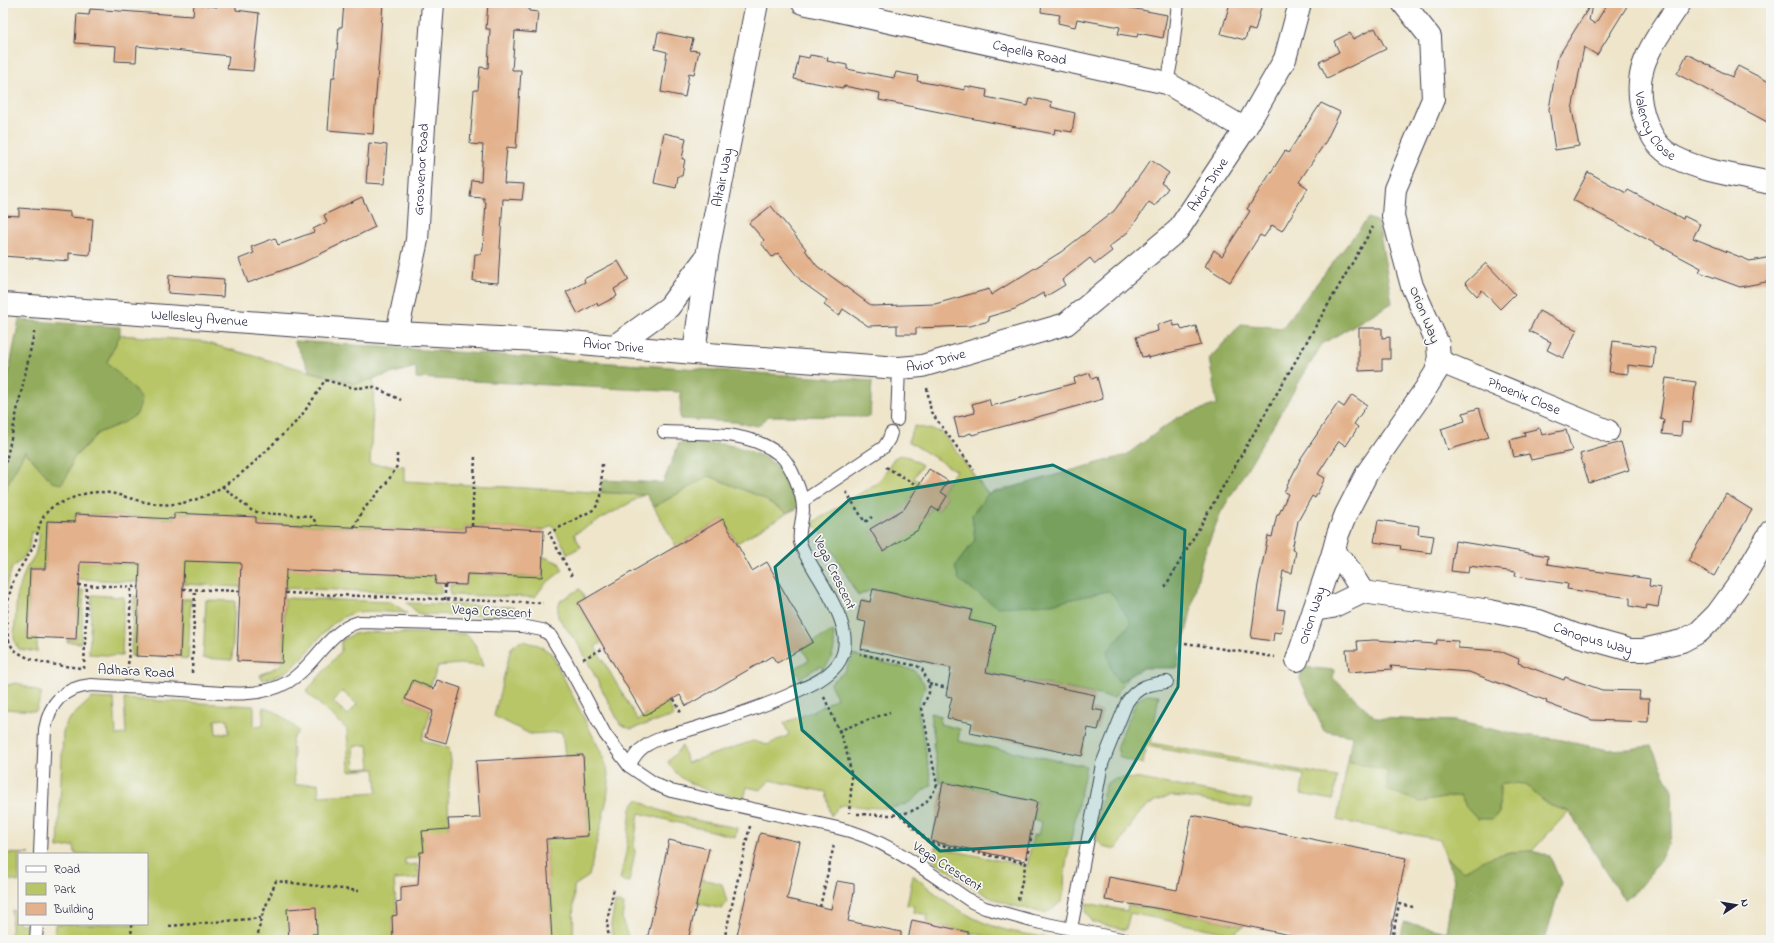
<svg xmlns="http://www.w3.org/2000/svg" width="1774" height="943" viewBox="0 0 1774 943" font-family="'Indie Flower',sans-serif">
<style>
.green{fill:#b8c668;stroke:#6d7452;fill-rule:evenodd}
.forest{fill:#92ab5c;stroke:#5a664c}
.building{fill:#e3b28d}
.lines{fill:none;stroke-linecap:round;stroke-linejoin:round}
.service-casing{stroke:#413f50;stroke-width:14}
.minor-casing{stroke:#413f50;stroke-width:24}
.path{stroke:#413f50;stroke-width:2.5;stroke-dasharray:3 3;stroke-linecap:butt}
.service{stroke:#fff;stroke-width:12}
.minor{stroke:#fff;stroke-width:22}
.marked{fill:#0f766e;fill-opacity:0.2;stroke:#0f766e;stroke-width:3;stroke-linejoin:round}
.labels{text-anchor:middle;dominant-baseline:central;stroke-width:3.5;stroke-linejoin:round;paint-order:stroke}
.street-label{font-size:14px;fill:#22223b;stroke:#f6f6f2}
</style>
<rect width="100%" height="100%" fill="#f6f6f2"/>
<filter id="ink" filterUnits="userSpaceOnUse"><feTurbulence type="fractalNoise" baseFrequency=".025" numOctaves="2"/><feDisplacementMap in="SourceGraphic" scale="8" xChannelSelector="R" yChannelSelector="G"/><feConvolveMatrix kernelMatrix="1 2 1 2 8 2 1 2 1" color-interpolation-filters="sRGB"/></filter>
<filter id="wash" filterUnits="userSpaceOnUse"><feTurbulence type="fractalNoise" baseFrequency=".012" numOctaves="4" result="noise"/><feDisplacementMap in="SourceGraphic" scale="16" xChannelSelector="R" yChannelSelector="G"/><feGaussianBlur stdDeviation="0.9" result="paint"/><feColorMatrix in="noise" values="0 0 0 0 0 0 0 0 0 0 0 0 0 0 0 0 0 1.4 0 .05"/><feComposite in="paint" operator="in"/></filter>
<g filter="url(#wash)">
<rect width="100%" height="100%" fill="#eee5ca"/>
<g class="green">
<polygon points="120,335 200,341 354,384 373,379 374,387 370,464 404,466 404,481 644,495 574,534 581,547 568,554 552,525 544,530 465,526 465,532 256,523 256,517 174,513 174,519 75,514 75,522 47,521 45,569 30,569 27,636 37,637 37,652 19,649 15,643 14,637 17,595 26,569 35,555 40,534 31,532 29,548 24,557 12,568 8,580 3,603 3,507 8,483 25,451 52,482 67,476 73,459 98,433 125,422 133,388 107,362"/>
<polygon points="915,426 942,432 988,494 972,515 975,540 955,566 1051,604 1107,591 1113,594 1131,623 1107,652 1113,673 1119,682 1128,677 1114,698 986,672 995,626 969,620 972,610 873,589 858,596 824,536 812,523 879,482 894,458 900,455 909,457 922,465 914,478 921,483 907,504 927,516 932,507 938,511 947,497 941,492 956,471 908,441"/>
<polygon points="709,476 759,496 787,513 737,543 723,519 676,546 654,507"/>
<polygon points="542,556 559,563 563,570 544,585 535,597 450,595 450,585 466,585 467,574 542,577"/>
<polygon points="177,560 249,563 240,587 184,584 184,572 177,571"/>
<polygon points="74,561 147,565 140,569 139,582 79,579"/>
<polygon points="279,569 436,576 435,584 441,584 441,594 285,588 286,576 279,576"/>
<polygon points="580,589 585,599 578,603 601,643 595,647 638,720 667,702 672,710 674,716 631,729 620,724 580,647 558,617 558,607 561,600"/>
<polygon points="78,590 84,590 81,643 67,642 67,639 76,639"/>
<polygon points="92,595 124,597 122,656 89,654"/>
<polygon points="134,596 138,596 136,657 131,656"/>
<path d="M285,598L391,602L407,613C392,613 372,610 358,612C327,618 316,647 295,665C285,674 274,677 262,680L260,675L281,665L282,663Z"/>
<polygon points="183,599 191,599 188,659 180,658"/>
<polygon points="206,600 235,601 232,660 203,658"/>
<polygon points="407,603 514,607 514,616 419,614"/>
<path d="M833,631C836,647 834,657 823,670L820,666L800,678L794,669L809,660L802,648Z"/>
<path d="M364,632L467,634L476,646L483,666L460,664L438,666L430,687L413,680L405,699L431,710L422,740L449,748L451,761L448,795L449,831L426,852H420V858L405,859V865L417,864V871L436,870V877L394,880L397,915L392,916L393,940H54L55,924H147V854H75L74,846L58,848L63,731L68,720L92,698L114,699L116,735L126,734L124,699L254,706V727L263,726V707C277,710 288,721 299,731L292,739L295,785L318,783L319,796L377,792L375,769L349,771L347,729L306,692L341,651V641L354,634ZM342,691L357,704L348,715L333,702ZM228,719L229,733L216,734L215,720ZM368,745L370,768L355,769L353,746Z"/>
<polygon points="523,641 538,645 551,653 603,756 607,768 609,782 607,799 589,876 574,886 573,940 552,940 546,839 588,836 583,755 565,756 562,732 530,734 494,716 511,648 517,643"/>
<path d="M853,655L914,670L924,683L925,689L921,695L918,708L932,786C922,788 919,797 910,802C891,813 865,806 844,805L839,806L831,816L826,792L770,780L761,790L747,787L744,799C717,792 683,789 668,762L682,746L687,763L753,741L767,745L789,735L784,723L816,710L837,698L830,684L845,671Z"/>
<polygon points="17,683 42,693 36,711 3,709 3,686"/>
<polygon points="1148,694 1159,695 1151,743 1337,777 1333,800 1301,794 1304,775 1146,746 1143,764 1124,759 1119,756 1117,745 1137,700"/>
<polygon points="930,713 941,716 940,724 960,729 958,741 1086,766 1065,869 1064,890 1062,901 1051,910 1044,913 1010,905 987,896 933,860 935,847 1027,866 1033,835 1038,835 1041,822 1033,820 1037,802 943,782 940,784 933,743 935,742"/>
<path d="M1348,761L1387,770L1420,802L1461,795L1466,807L1499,813L1500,784C1530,779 1526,789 1548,804C1554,808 1563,809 1569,811L1532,851L1509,852L1464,871L1446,858L1440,840L1337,820Z"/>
<path d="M1123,778L1141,779L1252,800L1250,808L1183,797L1171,796L1155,801L1141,811L1131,825L1117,848C1108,852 1095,843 1095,832C1096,821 1102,794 1107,783L1114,779Z"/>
<path d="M638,799C656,815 712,823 737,828L735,837L639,813L634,844L635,853L629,882L620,880L626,852L631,808Z"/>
<polygon points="3,853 30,854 19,854 19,882 10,880 3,875"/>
<path d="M913,875C939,897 965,918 999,928C1018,934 1040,936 1059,940H1004L941,926L925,929L928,915L913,912L914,906L907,905Z"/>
<polygon points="702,879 722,884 727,902 722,909 696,903"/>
<polygon points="615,902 624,904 622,919 629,940 613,940 611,925"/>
<polygon points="1087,903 1127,911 1128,905 1173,911 1244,926 1231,935 1231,940 1227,940 1228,933 1130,913 1126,930 1093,922 1086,913"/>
<polygon points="12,910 19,912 19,924 27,924 27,939 11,938"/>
</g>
<g class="forest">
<polygon points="1368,218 1378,222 1392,303 1322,344 1221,512 1202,559 1186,634 1180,647 1178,668 1143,668 1119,682 1113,673 1107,652 1131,623 1113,594 1107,591 1051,604 997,607 959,580 955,567 975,540 972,515 988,494 1126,455 1178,417 1217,404 1209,359 1241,324 1282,328"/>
<polygon points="19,320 120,327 120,335 107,362 133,388 142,399 137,414 125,422 98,433 87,444 73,459 67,476 61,484 52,482 25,451 8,483 3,507 3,401"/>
<polygon points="294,341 872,381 870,417 769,416 758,426 734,422 680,419 681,392 416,378 416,367 354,384 310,371"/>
<path d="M679,443C695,444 713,442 728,445C752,450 781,461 792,484C795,491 796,500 798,508L787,513L759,496L709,476L654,507L646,494L644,495L601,492V480L663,483Z"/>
<path d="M1302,667L1334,670L1333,678L1376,718L1456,721L1509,733L1556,739L1608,750L1629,749L1651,746L1672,790L1673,823L1669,845L1653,870L1636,891L1624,900L1569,811C1563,809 1554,808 1548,804C1526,789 1530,779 1500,785L1499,813L1492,819H1477L1466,807L1461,795L1420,802L1387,790V770L1348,761L1352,736L1324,731L1300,679Z"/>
<path d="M1532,851L1550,856L1561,883L1545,940H1400L1404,922L1446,932L1454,879L1446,858L1464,871C1492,855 1500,852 1532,851Z"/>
</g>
<g id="blocks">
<g class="building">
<polygon points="218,3 236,5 236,10 259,13 253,71 227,69 229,56 137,46 136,62 115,61 116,46 75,43 77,14 89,15 90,9 193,16 194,4 217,7"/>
<polygon points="344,3 383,3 373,134 328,130 332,77 335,77 339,27 342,27"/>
<polygon points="488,3 529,3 529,11 538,12 536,33 515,31 512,70 521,70 516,148 507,147 504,183 524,184 522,200 503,199 498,283 473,281 475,254 481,254 483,248 486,202 484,202 484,198 470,197 472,180 481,181 483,145 470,144 474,90 478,90 480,67 488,68 490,29 486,29"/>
<polygon points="1042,3 1105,3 1167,15 1163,38 1138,33 1137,37 1118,34 1120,27 1077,19 1075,27 1058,23 1060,15 1041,12"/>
<polygon points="1230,3 1255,3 1254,6 1261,8 1255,31 1248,29 1245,40 1221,34"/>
<polygon points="1608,3 1629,3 1597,55 1584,47 1572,110 1579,146 1555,150 1549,109 1558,57 1591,4 1592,5 1589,20 1595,24"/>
<polygon points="1375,28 1386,49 1327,78 1319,62 1339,52 1334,41 1350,33 1353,39"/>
<polygon points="658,32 693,39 690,50 699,51 694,74 689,73 685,97 661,92 667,52 655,49"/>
<polygon points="1687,54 1732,77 1738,66 1771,83 1771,124 1677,74"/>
<polygon points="810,55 828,58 827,61 847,65 847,69 894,78 896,72 918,76 917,81 965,90 965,86 987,90 986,97 1028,106 1030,98 1052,102 1051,107 1075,113 1072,132 1055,129 1054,134 990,122 879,100 880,93 844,86 843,88 794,79 799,56 809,58"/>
<polygon points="1321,103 1340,112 1326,141 1299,182 1308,188 1282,231 1272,225 1264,237 1260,235 1230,282 1205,266 1214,250 1222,256 1250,211 1247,209 1285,151 1288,153"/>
<polygon points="664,133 686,138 682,159 685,159 682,176 678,176 676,188 654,183"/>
<polygon points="369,143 387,145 384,184 366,183"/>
<polygon points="1151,160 1169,173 1161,183 1168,188 1155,206 1149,202 1128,232 1109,247 1112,251 1095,264 1090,258 1062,280 1065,285 1045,297 1043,293 1015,309 988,317 989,321 970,326 916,328 916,334 897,334 897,325 868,326 843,309 839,316 824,305 827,300 802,282 778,253 772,257 761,243 764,240 749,223 771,206 806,249 805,250 817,266 872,306 935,304 989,289 991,295 1061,252 1114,211"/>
<polygon points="1588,172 1626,193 1628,190 1683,219 1684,216 1700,224 1693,238 1750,261 1771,257 1771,281 1740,287 1699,272 1701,268 1573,200"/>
<polygon points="362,197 375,227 302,263 248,283 239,259 254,253 251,247 275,238 278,245 314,232 313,229 327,222 324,215"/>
<polygon points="19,208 70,212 70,217 93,219 90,255 69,253 69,261 3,256 3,215 19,216"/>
<polygon points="618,261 629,280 614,289 617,296 598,306 597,303 578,314 566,292 585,282 584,279"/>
<polygon points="1486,263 1515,294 1500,309 1482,290 1477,296 1465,283"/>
<polygon points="169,275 224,279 223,297 168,293"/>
<polygon points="1539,311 1577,330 1563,358 1547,350 1551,342 1529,331"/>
<polygon points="1173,320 1174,326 1180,325 1182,330 1196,326 1201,345 1148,358 1148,356 1142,357 1136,337 1158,331 1157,325"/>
<polygon points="1359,328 1382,328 1382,338 1390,337 1390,359 1382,359 1382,370 1359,371"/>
<polygon points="1613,341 1655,347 1653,368 1628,365 1628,374 1609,372"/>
<polygon points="1090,373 1092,379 1097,377 1103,399 972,435 971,433 959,437 954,418 975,413 972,404 989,399 991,406 1075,383 1074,378"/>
<polygon points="1666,378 1696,382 1691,423 1682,422 1681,436 1662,434 1664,420 1660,419"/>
<polygon points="1352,395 1367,405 1354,424 1358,427 1346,446 1339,441 1318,474 1325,478 1315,498 1312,496 1298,521 1292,550 1296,551 1292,573 1283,571 1277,609 1285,610 1281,633 1274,632 1273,641 1251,638 1258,585 1268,536 1272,537 1277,514 1279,514 1288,494 1284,492 1301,458 1338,403 1344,407"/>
<polygon points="1479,408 1489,437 1448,450 1441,429 1465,421 1463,413"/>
<polygon points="1540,428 1542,435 1566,430 1572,451 1531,460 1529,454 1514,457 1510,440 1525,436 1524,432"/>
<polygon points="1621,442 1629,470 1589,483 1580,454"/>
<polygon points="929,469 948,481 941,492 947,496 938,511 932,507 918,530 883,551 870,529 904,509"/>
<polygon points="1726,494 1752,510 1714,576 1688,561"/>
<polygon points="174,513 256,517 256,523 465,532 465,526 544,530 542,577 467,574 466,585 435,584 436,576 286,570 282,663 237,661 241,563 184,561 180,658 136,656 140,564 80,562 76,639 27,637 30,569 45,569 47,521 75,522 75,514 174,519"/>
<polygon points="723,519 752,571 767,562 813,642 777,663 772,656 686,706 680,695 644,716 578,603"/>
<polygon points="1378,520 1419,526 1418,534 1434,536 1431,553 1400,549 1401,546 1374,542"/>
<polygon points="1455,541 1548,556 1547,564 1650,579 1649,586 1661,588 1658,607 1647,605 1646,609 1630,606 1630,598 1567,589 1568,584 1515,576 1516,572 1469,566 1468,573 1451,571"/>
<polygon points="873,589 972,610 969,620 996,626 986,672 1095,695 1092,709 1103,711 1098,730 1088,728 1082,756 970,733 972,723 947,718 952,697 946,696 951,668 861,649 866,622 857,620 861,600 870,602"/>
<polygon points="1374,640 1436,644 1437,640 1458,641 1458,648 1500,651 1519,659 1518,663 1564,680 1565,677 1602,690 1640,691 1639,699 1649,699 1648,722 1592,720 1546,703 1547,701 1469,672 1391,666 1392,669 1348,672 1346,650 1358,650 1357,641"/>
<polygon points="413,680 434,689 437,680 461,688 446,743 425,737 433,711 405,699"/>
<polygon points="583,755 588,836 546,839 552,940 393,940 392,916 397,915 396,903 401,902 401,887 418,885 420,852 424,852 422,831 449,829 448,819 480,818 476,761"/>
<polygon points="943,782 1037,802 1025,861 931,841"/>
<polygon points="1192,815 1406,858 1389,940 1289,940 1290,935 1173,911 1105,900 1109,877 1177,890"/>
<polygon points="760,833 800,842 787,899 831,909 837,881 854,884 854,892 848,921 901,932 901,940 736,940"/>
<polygon points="669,840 709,849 688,940 647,940"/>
<polygon points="316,907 317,934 312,934 313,940 289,940 287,909"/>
<polygon points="912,920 968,932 968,940 908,940"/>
</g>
</g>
</g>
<g filter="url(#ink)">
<use href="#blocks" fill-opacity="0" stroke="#413f50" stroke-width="1"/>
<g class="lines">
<g class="service-casing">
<g id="service">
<polyline points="1167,83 1172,57 1178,3"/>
<polyline points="897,420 899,368"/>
<polyline points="803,501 884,447 889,439 891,433"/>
<path d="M629,766C633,759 637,751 644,747C656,738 674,734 689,730C724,719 758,709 791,694C808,686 825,680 837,665C860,636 826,591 811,564C807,557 802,550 800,542C798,531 803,520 803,509C803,494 791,464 780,455C747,429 703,434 664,432"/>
<path d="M40,854L45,729C50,702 63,688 91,685C121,687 152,688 182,690C216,692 257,700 288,682C315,666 327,631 359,622L522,626L542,630L550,635L566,661L605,734L629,766L657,785L671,791L838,828C888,839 930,874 972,902L985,908L1032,921L1126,940"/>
<path d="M1071,929L1102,764L1127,702C1138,686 1149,684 1167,682"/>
<polyline points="36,940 37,924"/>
</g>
</g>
<g class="minor-casing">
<g id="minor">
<path id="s1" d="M803,3L1167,83L1245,129"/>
<path id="s2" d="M1680,3C1653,44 1627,72 1646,122C1652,138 1659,149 1674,157C1703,172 1739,176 1771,183"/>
<path id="s3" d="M3,304L397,333L558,341L694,353L899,368L922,366L1066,324L1178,230L1245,129L1285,59L1300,3"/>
<path id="s4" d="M397,333L417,240L424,126L433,3"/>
<polyline points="616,345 669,307 705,259"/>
<path id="s5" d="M694,353L707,256L757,3"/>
<path id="s6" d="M1439,361L1608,431"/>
<path id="s7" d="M1333,553L1344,562L1363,592L1490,611L1539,621L1576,635L1630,650H1643L1682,641L1699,632L1717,614L1744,577L1771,531"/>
<polyline points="1314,610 1332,607 1363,592"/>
<path id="s8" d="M1297,660L1333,553L1338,534L1346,514L1367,473L1426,388L1436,372L1439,361L1438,344L1412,286L1393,216L1395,189L1433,99L1430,37L1403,3"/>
</g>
</g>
<g class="path">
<polyline points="927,388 931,412 974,470"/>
<polyline points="886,467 918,486"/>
<polyline points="3,475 35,329"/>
<polyline points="222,486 251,510 260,513 308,516 313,518 317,525"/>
<polyline points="846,492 865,522 872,517"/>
<polyline points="472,526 475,456"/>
<polyline points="354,527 362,511 388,481 397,466 397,451"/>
<polyline points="572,576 549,533 595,509 601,497 602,464"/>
<polyline points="78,585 139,587"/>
<polyline points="1165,587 1373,227"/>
<polyline points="183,589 240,591"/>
<polyline points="285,593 543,603"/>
<polyline points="445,600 445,584"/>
<polyline points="1185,643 1275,657"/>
<polyline points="583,659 604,648"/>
<path d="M80,668C59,665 34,664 16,651C1,641 7,598 13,582C17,571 25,561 31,551C40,537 35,522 51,508C56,504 64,502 70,499C109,482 122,501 158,504C205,509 246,472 276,441C284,433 293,426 300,417C309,406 317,393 325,380L354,388L374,387L401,400"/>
<polyline points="84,669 87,585"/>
<polyline points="128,670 131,587"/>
<polyline points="192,673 195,590"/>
<polyline points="929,684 948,688"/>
<path d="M824,697C835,721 849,749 851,776C852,788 850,801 849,813"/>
<polyline points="674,699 682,715"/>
<polyline points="838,731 890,712"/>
<path d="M857,814C890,815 921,821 937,785L922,708L929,693V684L922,669L917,666L860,654"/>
<polyline points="900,815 930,843 1026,863"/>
<polyline points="1018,900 1032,834"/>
<polyline points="820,907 834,845"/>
<polyline points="131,924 132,940"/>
<polyline points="169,926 261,918"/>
<polyline points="257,940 261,918 276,881 359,891"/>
<polyline points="609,940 607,922 614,888"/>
<polyline points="724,940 750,826"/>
<polyline points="1392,940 1399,904 1413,907"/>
</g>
<use href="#service" class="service"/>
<use href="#minor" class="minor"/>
</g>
</g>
<path class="marked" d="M1053,465L1185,530L1178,687L1089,842L940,851L802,730L775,567L850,499Z"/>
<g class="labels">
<g class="street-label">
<text stroke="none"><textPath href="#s1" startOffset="232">Capella Road</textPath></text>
<text stroke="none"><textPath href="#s2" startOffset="138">Valency Close</textPath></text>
<text stroke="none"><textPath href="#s4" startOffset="166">Grosvenor Road</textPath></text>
<text stroke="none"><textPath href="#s5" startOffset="178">Altair Way</textPath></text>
<text stroke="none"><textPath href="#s3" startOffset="1272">Avior Drive</textPath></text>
<text transform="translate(1424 315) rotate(68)">Orion Way</text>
<text stroke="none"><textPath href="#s3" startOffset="197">Wellesley Avenue</textPath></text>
<text stroke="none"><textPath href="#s3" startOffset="612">Avior Drive</textPath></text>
<text stroke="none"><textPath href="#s3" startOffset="936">Avior Drive</textPath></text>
<text stroke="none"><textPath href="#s6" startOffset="92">Phoenix Close</textPath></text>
<text transform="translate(834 573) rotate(64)">Vega Crescent</text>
<text transform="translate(492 612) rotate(3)">Vega Crescent</text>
<text stroke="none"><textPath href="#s8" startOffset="47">Orion Way</textPath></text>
<text stroke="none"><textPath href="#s7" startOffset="285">Canopus Way</textPath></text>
<text transform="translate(136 672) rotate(3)">Adhara Road</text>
<text transform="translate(947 867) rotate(33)">Vega Crescent</text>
</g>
</g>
<rect width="1774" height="943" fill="none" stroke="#f6f6f2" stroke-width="16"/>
<rect x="18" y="853" width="130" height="72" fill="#f6f6f2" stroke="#a1a1a9"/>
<rect x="26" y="866" width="20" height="6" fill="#ffffff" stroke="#a1a1a9"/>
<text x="54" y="873" font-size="12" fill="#22223b">Road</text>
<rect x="26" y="883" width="20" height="12" fill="#b8c668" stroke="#a1a1a9"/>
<text x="54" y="893" font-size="12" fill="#22223b">Park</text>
<rect x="26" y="903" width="20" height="12" fill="#e3b28d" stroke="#a1a1a9"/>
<text x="54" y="913" font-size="12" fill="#22223b">Building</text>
<g transform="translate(1736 905) rotate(78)" stroke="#f6f6f2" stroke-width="3" paint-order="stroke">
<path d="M0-3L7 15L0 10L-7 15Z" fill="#22223b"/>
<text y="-6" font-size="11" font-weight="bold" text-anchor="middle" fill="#22223b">N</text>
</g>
</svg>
